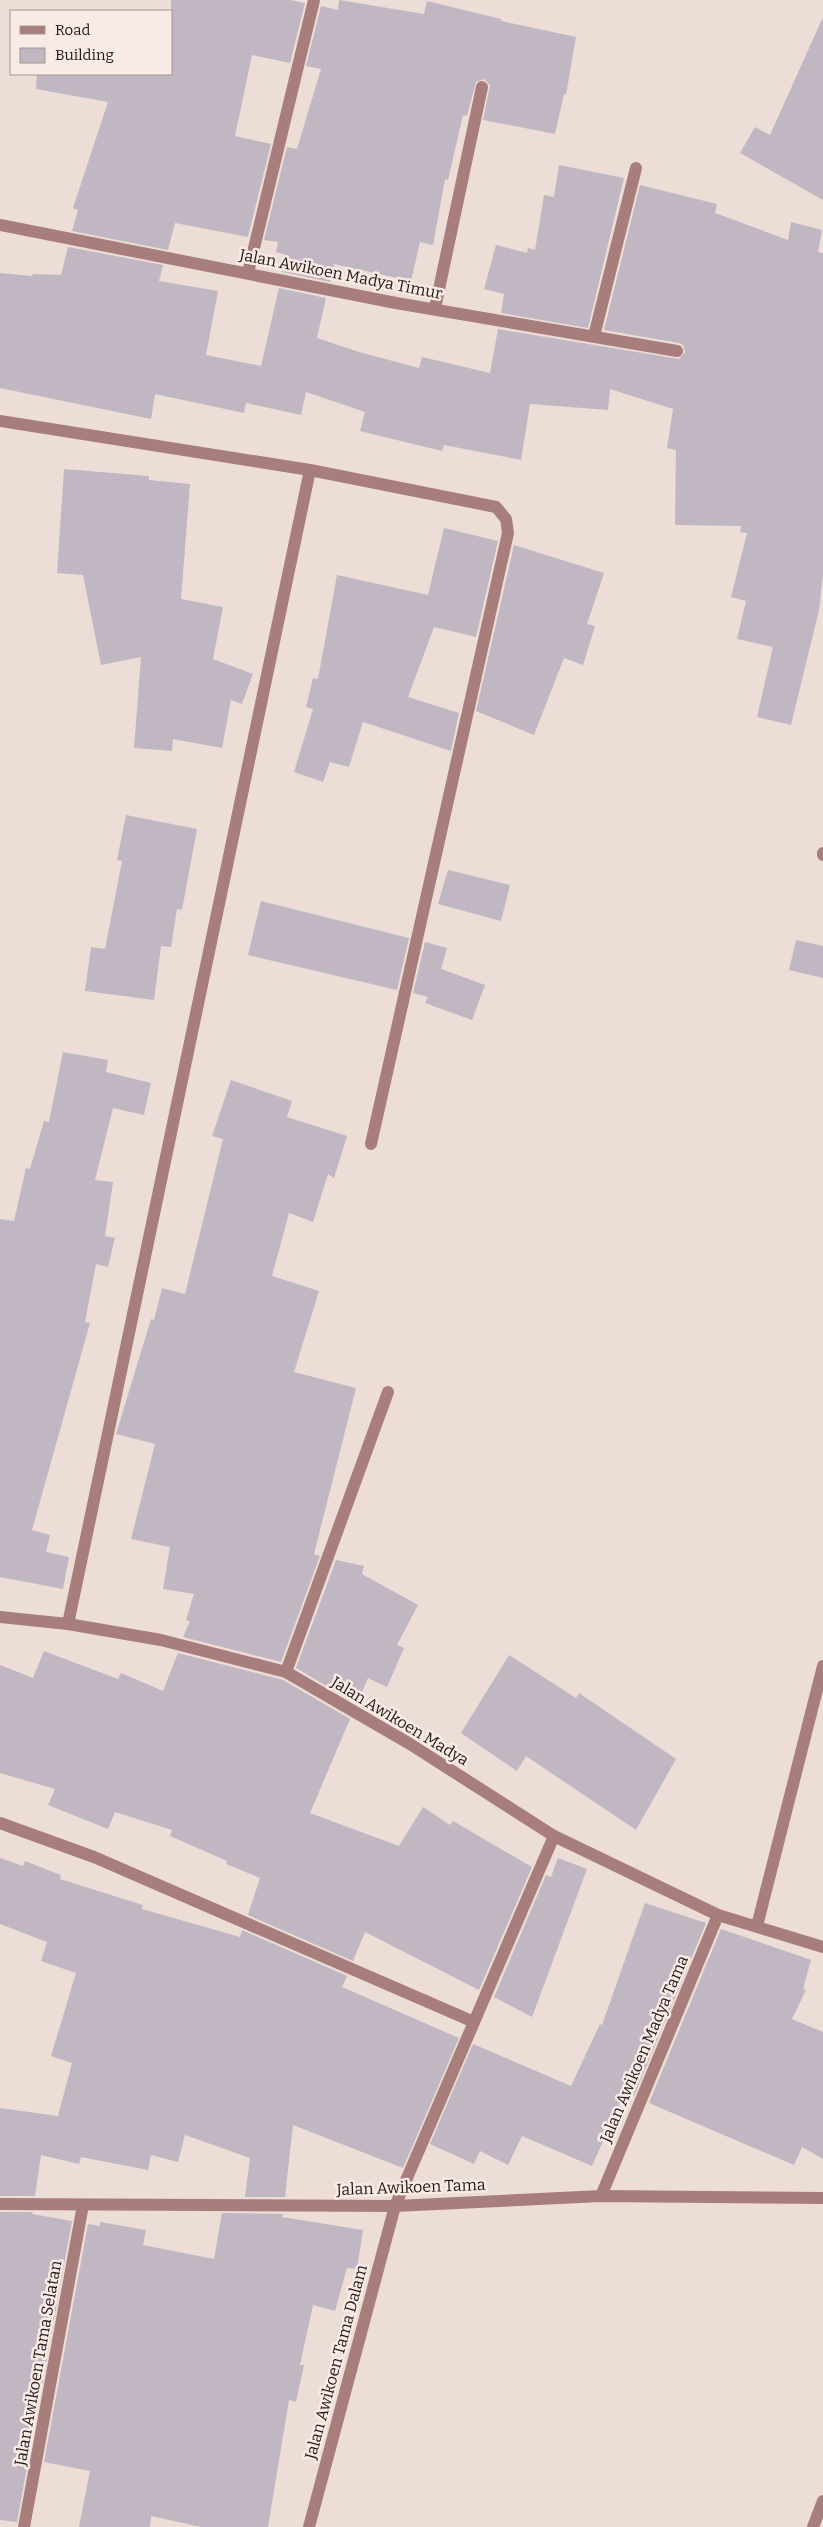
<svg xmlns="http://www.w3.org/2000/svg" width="823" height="2527" viewBox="0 0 823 2527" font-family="Bitter,serif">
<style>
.building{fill:#c0b7c2}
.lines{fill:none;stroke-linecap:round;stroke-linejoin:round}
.minor{stroke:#a77e7c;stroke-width:12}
.labels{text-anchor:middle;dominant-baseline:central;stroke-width:5;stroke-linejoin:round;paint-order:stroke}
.street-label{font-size:16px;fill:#1f1a18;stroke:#faeae5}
</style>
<rect width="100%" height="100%" fill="#edddd7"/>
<g class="building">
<polygon points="171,0 290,0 305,3 290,63 252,55 235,136 271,144 248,237 175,223 168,250 72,231 78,210 73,208 108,102 36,89 37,74 171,74"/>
<polygon points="339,0 424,14 427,1 501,19 501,21 576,37 566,95 564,94 555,134 483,120 490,85 484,79 476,82 467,116 463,115 448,180 445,179 433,245 420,242 411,281 334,264 330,282 282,272 286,255 276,252 278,242 264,240 287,147 297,149 321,69 306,66 321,6 338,10"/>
<polygon points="823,17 823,200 740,153 755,127 770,135"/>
<polygon points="559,165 624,178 588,328 501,313 504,294 484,289 496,245 527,253 528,248 535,250 544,195 554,197"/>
<polygon points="640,185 717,204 715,213 788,240 791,222 822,230 818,252 823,253 823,574 819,610 791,725 757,717 773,647 737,639 746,601 731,597 747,533 740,532 741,526 675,525 676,450 667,448 673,409 610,389 608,410 530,404 521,460 444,445 442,451 360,431 365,412 306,392 301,415 246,403 244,413 155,394 151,419 0,388 0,273 32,276 33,274 61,275 68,247 163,265 159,281 218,291 206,355 261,366 279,288 326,298 317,338 359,352 419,368 422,357 490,373 498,329 679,359 685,352 683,345 679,343 604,330"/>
<polygon points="64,469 149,476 149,480 190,484 181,599 223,607 213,659 253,674 242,704 231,700 222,748 173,739 172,751 134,748 141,657 101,665 83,575 57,573"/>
<polygon points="444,528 498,541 476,637 434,627 408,697 459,713 451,751 363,722 349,767 330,762 323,782 294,772 313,709 306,707 313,678 318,679 337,575 428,595"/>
<polygon points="514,545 604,573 587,624 595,626 583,665 564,658 534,735 476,711"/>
<polygon points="126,815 197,829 182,910 177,909 171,947 161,946 154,1000 85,991 91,947 105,949 122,861 117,860"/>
<polygon points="448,870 510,885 501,921 438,904"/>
<polygon points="261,901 409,938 397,990 248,955"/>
<polygon points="796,940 823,946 823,978 789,970"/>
<polygon points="425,942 447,948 441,969 485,985 472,1020 425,1003 428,997 413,993"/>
<polygon points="63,1052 108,1060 106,1072 151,1083 144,1115 113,1108 95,1180 113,1182 105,1236 115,1238 108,1267 96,1264 85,1322 90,1323 32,1530 50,1535 46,1552 69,1557 63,1589 0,1577 0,1219 14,1221 26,1168 30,1169 44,1121 49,1122"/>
<polygon points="231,1080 292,1101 287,1117 347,1136 334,1178 328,1174 313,1222 289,1213 272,1276 319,1291 294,1372 356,1388 314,1554 320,1556 281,1662 183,1637 190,1621 186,1620 194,1594 163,1589 170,1547 131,1539 155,1444 116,1434 151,1319 154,1320 162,1288 185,1294 223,1139 212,1136"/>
<polygon points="336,1560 364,1566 362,1574 418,1605 397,1645 404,1648 387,1687 368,1678 357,1704 296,1668"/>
<polygon points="44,1651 118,1679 121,1673 163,1691 178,1653 283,1680 350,1719 310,1813 399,1846 423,1807 450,1825 453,1821 532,1867 479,1990 365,1932 353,1961 248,1915 260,1878 226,1864 227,1861 170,1836 172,1830 115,1812 108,1829 48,1805 55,1789 0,1773 0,1665 33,1678"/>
<polygon points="509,1655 576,1698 579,1693 676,1759 636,1830 526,1756 517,1771 461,1733"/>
<polygon points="0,1858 23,1866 25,1861 61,1875 60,1879 143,1905 142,1909 240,1937 242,1930 347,1976 342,1987 459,2038 403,2168 293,2125 285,2197 245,2197 250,2158 185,2135 178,2162 151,2155 148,2170 81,2157 79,2164 41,2155 35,2196 0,2196 0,2108 58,2116 72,2063 51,2056 76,1973 41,1961 47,1942 0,1924"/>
<polygon points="558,1858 587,1869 532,2017 494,1997 546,1875 551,1877"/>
<polygon points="645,1903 706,1923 634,2096 625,2092 592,2166 522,2136 508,2165 480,2151 474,2164 430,2144 473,2044 571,2086 600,2024 602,2025"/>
<polygon points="721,1929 811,1960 803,1989 806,1990 792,2019 823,2032 823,2159 802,2147 794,2165 649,2103"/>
<polygon points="0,2212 33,2212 32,2214 72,2221 17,2522 0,2520"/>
<polygon points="222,2213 283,2214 282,2217 363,2230 357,2269 347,2268 335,2311 313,2305 300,2365 304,2365 296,2402 289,2400 268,2527 201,2527 151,2516 150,2527 79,2527 90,2471 44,2462 88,2224 100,2226 100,2222 146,2230 143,2245 214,2259"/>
</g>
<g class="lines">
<g class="minor">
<polyline points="0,225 396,303 677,351"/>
<polyline points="248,273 314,0"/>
<polyline points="435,308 482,87"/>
<polyline points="594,336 636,168"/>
<polyline points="0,421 310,470 496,507 506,519 508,533 371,1144"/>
<polyline points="823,853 823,855"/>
<polyline points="0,1617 68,1624 161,1640 286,1672 410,1744 554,1836 718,1915 823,1947"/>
<polyline points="68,1624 310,470"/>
<polyline points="286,1672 388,1392"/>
<polyline points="0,1823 94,1857 474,2022"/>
<polyline points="757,1926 823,1666"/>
<polyline points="601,2196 718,1915"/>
<polyline points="0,2204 395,2206 601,2196 823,2198"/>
<polyline points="24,2527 83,2205"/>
<polyline points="309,2527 395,2206 554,1836"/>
<polyline points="813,2527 823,2501"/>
</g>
</g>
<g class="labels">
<g class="street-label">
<text transform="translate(341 274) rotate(11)">Jalan Awikoen Madya Timur</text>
<text transform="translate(400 1721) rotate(31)">Jalan Awikoen Madya</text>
<text transform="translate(644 2049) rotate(-67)">Jalan Awikoen Madya Tama</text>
<text transform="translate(411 2187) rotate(-2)">Jalan Awikoen Tama</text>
<text transform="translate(336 2362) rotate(-75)">Jalan Awikoen Tama Dalam</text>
<text transform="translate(38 2363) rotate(-80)">Jalan Awikoen Tama Selatan</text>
</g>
</g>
<rect x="10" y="10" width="162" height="65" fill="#faeae5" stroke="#a29793"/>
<rect x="20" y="26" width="25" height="8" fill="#a77e7c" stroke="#a29793"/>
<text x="55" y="35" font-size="15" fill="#1f1a18">Road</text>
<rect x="20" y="48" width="25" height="15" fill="#c0b7c2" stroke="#a29793"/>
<text x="55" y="60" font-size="15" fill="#1f1a18">Building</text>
</svg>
